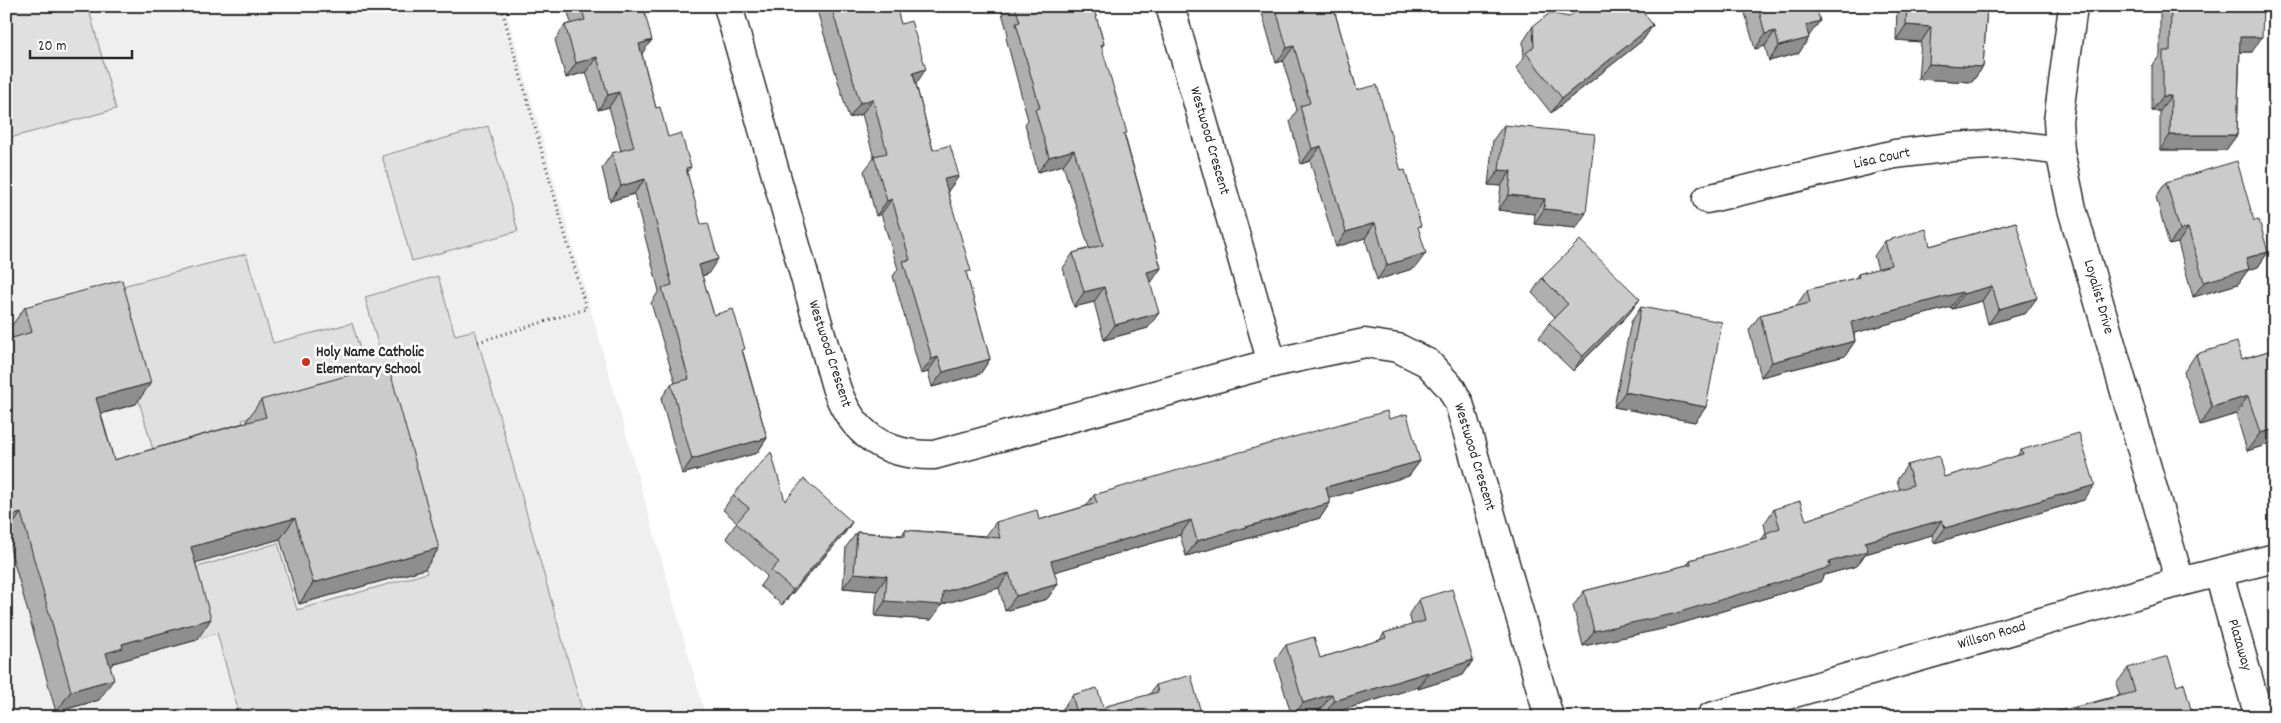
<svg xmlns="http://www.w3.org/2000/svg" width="2281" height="723" viewBox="0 0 2281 723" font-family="Dekko,sans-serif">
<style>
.built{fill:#efefef}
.green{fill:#e0e0e0;stroke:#868686}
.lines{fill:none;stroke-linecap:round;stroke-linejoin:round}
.street-casing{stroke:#2b2b2b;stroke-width:31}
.secondary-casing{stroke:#2b2b2b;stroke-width:31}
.path{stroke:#2b2b2b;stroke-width:3;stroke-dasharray:1 4;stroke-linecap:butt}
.street{stroke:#fff;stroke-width:28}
.secondary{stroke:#fff;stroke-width:28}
.wall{fill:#afafaf;stroke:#2b2b2b}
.shaded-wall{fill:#8e8e8e;stroke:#2b2b2b}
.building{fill:#cbcbcb;stroke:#2b2b2b}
.poi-dot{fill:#c8321e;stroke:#fff;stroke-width:2}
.labels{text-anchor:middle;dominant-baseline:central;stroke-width:5;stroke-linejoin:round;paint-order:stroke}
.street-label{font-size:15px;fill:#2b2b2b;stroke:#fff}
.poi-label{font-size:15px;font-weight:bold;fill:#2b2b2b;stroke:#fff;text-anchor:start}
</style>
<rect width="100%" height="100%" fill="#fff"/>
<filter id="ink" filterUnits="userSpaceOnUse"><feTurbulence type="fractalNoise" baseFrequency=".02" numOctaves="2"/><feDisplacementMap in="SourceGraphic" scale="10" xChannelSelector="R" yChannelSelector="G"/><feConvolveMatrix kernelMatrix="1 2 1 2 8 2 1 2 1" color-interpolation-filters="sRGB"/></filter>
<g filter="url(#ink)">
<polygon class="built" points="6,6 505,6 706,717 6,717"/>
<g class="green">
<polygon points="6,6 88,6 116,109 6,139"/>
<polygon points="488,126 518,231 412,261 382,156"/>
<polygon points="246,254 273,343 352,323 363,359 381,355 365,297 438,276 455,335 475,330 584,717 240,717 217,633 199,639 181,572 278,543 297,610 427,573 373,383 242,420 246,437 156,460 107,290"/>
</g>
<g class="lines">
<g class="street-casing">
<g id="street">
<path d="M728,6L836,387C852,434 885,456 934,455L1272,363L1365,343L1398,348L1428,363L1451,388L1459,403L1549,717"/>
<polyline points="1170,6 1272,363"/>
<polyline points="2073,6 2058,121 2060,151 2072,209 2180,582"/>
<polyline points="1707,199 1895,154 1952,147 2008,144 2060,151"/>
<polyline points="2219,574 2259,717"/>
</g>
</g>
<g class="secondary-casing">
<polyline id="secondary" points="1711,717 2180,582 2275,558"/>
</g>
<polyline class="path" points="478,342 586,309 501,6"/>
<use href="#street" class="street"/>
<use href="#secondary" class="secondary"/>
</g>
<g class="wall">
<polygon points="566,6 643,6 642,54 656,108 668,137 691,167 687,172 708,274 702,276 714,315 743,352 767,438 757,453 682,474 661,399 671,384 675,382 651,303 659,291 634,194 610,201 602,168 612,153 621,151 609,107 598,110 586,72 566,78 555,40 565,25 571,23"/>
<polygon points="821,6 896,6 933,150 959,176 948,191 967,276 990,359 980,374 932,387 928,372 921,374 893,276 898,269 881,214 876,216 864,171 874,158 862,114 849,118 818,14 822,8"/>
<polygon points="1000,6 1093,6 1104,44 1101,48 1161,268 1150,283 1148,328 1104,340 1094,302 1074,307 1063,268 1073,253 1089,248 1063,165 1038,172 1025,124 1028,120 1006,38 1008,34"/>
<polygon points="1260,6 1333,6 1357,90 1401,171 1418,229 1415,268 1377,280 1365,238 1336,247 1310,161 1301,164 1290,121 1297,110 1283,61 1276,63"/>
<polygon points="1743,6 1816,6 1809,36 1799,53 1769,61 1765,46 1755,49"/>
<polygon points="1897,6 1987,6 1983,67 1972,82 1918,79 1921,42 1896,40"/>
<polygon points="2166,6 2263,6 2252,52 2240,52 2237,135 2226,150 2160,150 2160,111 2152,111 2152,66 2160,55 2160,14"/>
<polygon points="1569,17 1653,25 1643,40 1551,113 1516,68 1524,57 1523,42 1533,26"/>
<polygon points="1504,125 1576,228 1534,224 1535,214 1498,210 1501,186 1488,185 1493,140"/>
<polygon points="2166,182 2254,221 2268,252 2258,267 2248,270 2238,284 2193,297 2178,243 2169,245 2156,197"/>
<polygon points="2016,222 2026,313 1988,324 1982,301 1952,309 1951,307 1854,333 1855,341 1845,356 1761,377 1749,330 1760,315 1796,306 1807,290 1856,278 1858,274 1878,269 1874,256 1885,241 1930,246"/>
<polygon points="1542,278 1629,314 1573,371 1539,338 1549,323 1555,317 1532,293"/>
<polygon points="25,307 136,404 101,414 114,460 247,422 247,420 261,400 439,548 425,569 299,604 280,539 196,562 197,640 113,663 110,667 99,700 56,712 6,534 6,340 13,338 10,328"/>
<polygon points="1641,307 1706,407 1695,422 1614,407 1631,322"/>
<polygon points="2275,349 2275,442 2247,451 2236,414 2200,425 2184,372 2196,354 2242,359"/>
<polygon points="1389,419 1420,461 1409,476 1329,498 1330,503 1320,518 1186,556 1180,535 1054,572 1058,584 1047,599 1005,611 999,588 942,604 931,620 875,616 877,591 843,588 846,547 857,532 902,535 905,530 986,536 996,522 1039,520 1086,506 1094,495"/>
<polygon points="2021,450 2084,500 1934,543 1932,535 1865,554 1857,566 1824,575 1820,582 1662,629 1583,646 1573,606 1584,591 1687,565 1690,560 1761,540 1766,533 1764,524 1774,509 1806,520 1900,490 1897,480 1907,465 1944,477 2017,456"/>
<polygon points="733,495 852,522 842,537 782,605 760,586 767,576 726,538 737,522 723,510"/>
<polygon points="1419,599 1473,660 1463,675 1418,689 1418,687 1323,716 1321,709 1297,717 1292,717 1275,660 1286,645 1320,658 1380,640 1384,633 1412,625 1409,614"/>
<polygon points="2128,668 2177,686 2042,716 2120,695 2116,684"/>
<polygon points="1156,685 1202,717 1063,717 1062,710 1072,695 1103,707 1149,695"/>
</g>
<g class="shaded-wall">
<polygon points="1820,21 1809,36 1796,40 1806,25"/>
<polygon points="1653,25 1643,40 1551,113 1562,98"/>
<polygon points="1906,25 1931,27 1921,42 1896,40"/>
<polygon points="1775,31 1765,46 1755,49 1765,34"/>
<polygon points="2240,37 2262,37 2252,52 2230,52"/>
<polygon points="1809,38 1799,53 1769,61 1779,46"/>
<polygon points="652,40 641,55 639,44"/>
<polygon points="1294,46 1283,61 1276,63 1287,48"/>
<polygon points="597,57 586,72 566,78 576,63"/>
<polygon points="1929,64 1983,67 1972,82 1918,79"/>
<polygon points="926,69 916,84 913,73"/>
<polygon points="619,92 609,107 598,110 608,95"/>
<polygon points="2163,96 2171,96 2160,111 2152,111"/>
<polygon points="873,99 862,114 849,118 860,103"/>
<polygon points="2170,135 2237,135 2226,150 2160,150"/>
<polygon points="1321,146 1310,161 1301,164 1312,149"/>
<polygon points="1074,150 1063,165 1038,172 1049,157"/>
<polygon points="1499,170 1511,171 1501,186 1488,185"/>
<polygon points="959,176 948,191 934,194 944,179"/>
<polygon points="645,179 634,194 610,201 621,186"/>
<polygon points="1509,195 1545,199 1535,214 1498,210"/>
<polygon points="892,199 881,214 876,216 887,201"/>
<polygon points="1544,209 1586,213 1576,228 1534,224"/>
<polygon points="1375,223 1365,238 1336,247 1346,232"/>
<polygon points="2188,228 2178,243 2169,245 2180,230"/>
<polygon points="2268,252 2258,267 2248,270 2238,284 2193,297 2204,282 2246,258"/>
<polygon points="1426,253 1415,268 1377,280 1387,265"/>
<polygon points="718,259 708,274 689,280 699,265"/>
<polygon points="1161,268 1151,283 1136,287 1147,272"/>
<polygon points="1992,286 1982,301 1952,309 1963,294"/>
<polygon points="1104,287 1094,302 1074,307 1084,292"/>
<polygon points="1962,292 1951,307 1840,337 1851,322"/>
<polygon points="2037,298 2026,313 1988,324 1999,309"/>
<polygon points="1640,299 1629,314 1573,371 1583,356"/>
<polygon points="1159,313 1148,328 1104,340 1115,325"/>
<polygon points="1855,341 1845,356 1761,377 1772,362"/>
<polygon points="938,357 928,372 921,374 932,359"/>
<polygon points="990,359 980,374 932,387 943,372"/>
<polygon points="151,383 136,404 81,419 96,398"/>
<polygon points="1625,392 1706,407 1695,422 1614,407"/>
<polygon points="2248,396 2236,414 2200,425 2212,407"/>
<polygon points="2275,429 2275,442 2247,451 2260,433"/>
<polygon points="767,438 757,453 682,474 692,459"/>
<polygon points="1420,461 1409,476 1315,502 1326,487"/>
<polygon points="2095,485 2084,500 1934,543 1945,528"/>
<polygon points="1330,503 1320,518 1186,556 1197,541"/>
<polygon points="21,513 6,534 6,526 14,515"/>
<polygon points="295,518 280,539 177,568 191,547"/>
<polygon points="1191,520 1180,535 1041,576 1051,561"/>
<polygon points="1942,520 1932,535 1865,554 1857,566 1824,575 1820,582 1662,629 1583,646 1594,631 1865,542"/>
<polygon points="852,522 842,537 782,605 793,590"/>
<polygon points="439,548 425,569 299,604 313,583"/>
<polygon points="854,573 887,576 877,591 843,588"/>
<polygon points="1009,573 999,588 940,605 942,605 931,620 875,616 885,601 943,592"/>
<polygon points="1058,584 1047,599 1005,611 1016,596"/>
<polygon points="211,619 197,640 113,663 109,669 106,653 122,644"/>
<polygon points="1473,660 1463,675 1418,689 1429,674"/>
<polygon points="1428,672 1418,687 1323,716 1334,701"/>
<polygon points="114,679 99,700 56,712 71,691"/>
<polygon points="1332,694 1321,709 1297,717 1293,717 1303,703"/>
</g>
<g class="building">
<polygon points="581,6 643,6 652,40 639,44 656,108 660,107 668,137 681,133 691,167 686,168 701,224 708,223 718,259 699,265 714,315 733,309 745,349 742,350 767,438 692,459 671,384 689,379 662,288 672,285 645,179 621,186 612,153 634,147 619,92 608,95 597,57 576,63 565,25 585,20"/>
<polygon points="831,6 896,6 901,24 911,21 926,69 913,73 933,150 950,145 959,176 944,179 971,271 966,272 990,359 943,372 938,357 932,359 903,261 910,260 892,199 887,201 874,156 887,153 873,99 860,103"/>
<polygon points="1015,6 1093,6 1104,44 1101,45 1127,133 1124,134 1161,268 1147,272 1159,313 1115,325 1104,287 1084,292 1073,253 1103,245 1074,150 1049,157 1035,109 1040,108 1016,23 1020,22"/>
<polygon points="1275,6 1333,6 1357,90 1377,85 1401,171 1405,170 1421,226 1418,227 1426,253 1387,265 1375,223 1346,232 1321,146 1312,149 1300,106 1310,103 1294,46 1287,48"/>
<polygon points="1583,6 1638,6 1653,25 1562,98 1526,53 1534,47 1533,26 1550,13 1569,17"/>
<polygon points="1758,6 1816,6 1820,21 1806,25 1809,38 1779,46 1775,31 1765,34"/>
<polygon points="1907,6 1987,6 1983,67 1929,64 1931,27 1906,25"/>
<polygon points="2171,6 2263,6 2262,37 2240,37 2237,135 2170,135 2171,96 2163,96 2163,51 2170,51"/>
<polygon points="1504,125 1595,134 1586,213 1544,209 1545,199 1509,195 1511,171 1499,170"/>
<polygon points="2237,161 2254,221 2259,220 2268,252 2246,258 2249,269 2204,282 2188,228 2180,230 2166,182"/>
<polygon points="2016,222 2037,298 1999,309 1992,286 1963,294 1962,292 1851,322 1855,341 1772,362 1760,315 1810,303 1807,290 1859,277 1858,274 1891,265 1885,241 1926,229 1930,246"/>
<polygon points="1580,240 1640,299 1583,356 1549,323 1568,304 1542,278"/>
<polygon points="122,280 151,383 96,398 114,460 266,417 261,400 388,364 439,548 313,583 295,518 191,547 211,619 122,644 123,648 106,653 114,679 71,691 21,513 14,515 6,486 6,340 32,332 25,307"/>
<polygon points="1641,307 1722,322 1706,407 1625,392"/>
<polygon points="2237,342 2242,359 2275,349 2275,429 2260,433 2248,396 2212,407 2196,354"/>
<polygon points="1387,411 1389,419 1407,414 1420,461 1326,487 1330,503 1197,541 1191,520 1051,561 1058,584 1016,596 1009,573 943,592 942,605 885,601 887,576 854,573 857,532 905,536 905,530 1000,538 996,522 1037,510 1039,520 1097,503 1094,495 1219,458"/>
<polygon points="2079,433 2095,485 1945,528 1942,520 1865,542 1868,551 1829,562 1830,567 1673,614 1594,631 1584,591 1691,564 1690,560 1767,538 1766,533 1780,528 1774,509 1800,501 1806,520 1913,485 1907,465 1939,456 1944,477 2023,454 2021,450"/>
<polygon points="771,452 785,501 804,479 852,522 793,590 771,571 779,562 736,523 749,508 733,495"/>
<polygon points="1452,589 1473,660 1429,674 1428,672 1334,701 1332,694 1303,703 1286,645 1314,637 1320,658 1386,638 1384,633 1425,621 1419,599"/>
<polygon points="2168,656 2177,686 2184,683 2193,717 2003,717 2040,708 2042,716 2135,692 2128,668"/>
<polygon points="1191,675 1202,717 1078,717 1072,695 1097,688 1103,707 1158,692 1156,685"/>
</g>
</g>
<circle class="poi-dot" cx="306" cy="362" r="5"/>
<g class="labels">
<g class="street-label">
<text transform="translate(1209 141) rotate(74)">Westwood Crescent</text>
<text transform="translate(1882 159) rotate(-12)">Lisa Court</text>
<text transform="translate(2098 297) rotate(74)">Loyalist Drive</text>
<text transform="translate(829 354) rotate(72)">Westwood Crescent</text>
<text transform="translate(1474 457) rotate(73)">Westwood Crescent</text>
<text transform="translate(1992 636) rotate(-16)">Willson Road</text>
<text transform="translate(2239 645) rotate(74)">Plazaway</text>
</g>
<g class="poi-label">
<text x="316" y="353">Holy Name Catholic<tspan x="316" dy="17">Elementary School</tspan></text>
</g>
</g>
<rect width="2281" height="723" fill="none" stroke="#fff" stroke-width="25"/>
<rect x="12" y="12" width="2256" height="698" fill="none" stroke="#2b2b2b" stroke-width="2" filter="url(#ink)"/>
<path d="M30 50v8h102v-8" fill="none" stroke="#2b2b2b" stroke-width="2.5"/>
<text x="38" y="50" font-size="15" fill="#2b2b2b" stroke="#ffffff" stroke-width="4" paint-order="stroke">20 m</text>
</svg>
